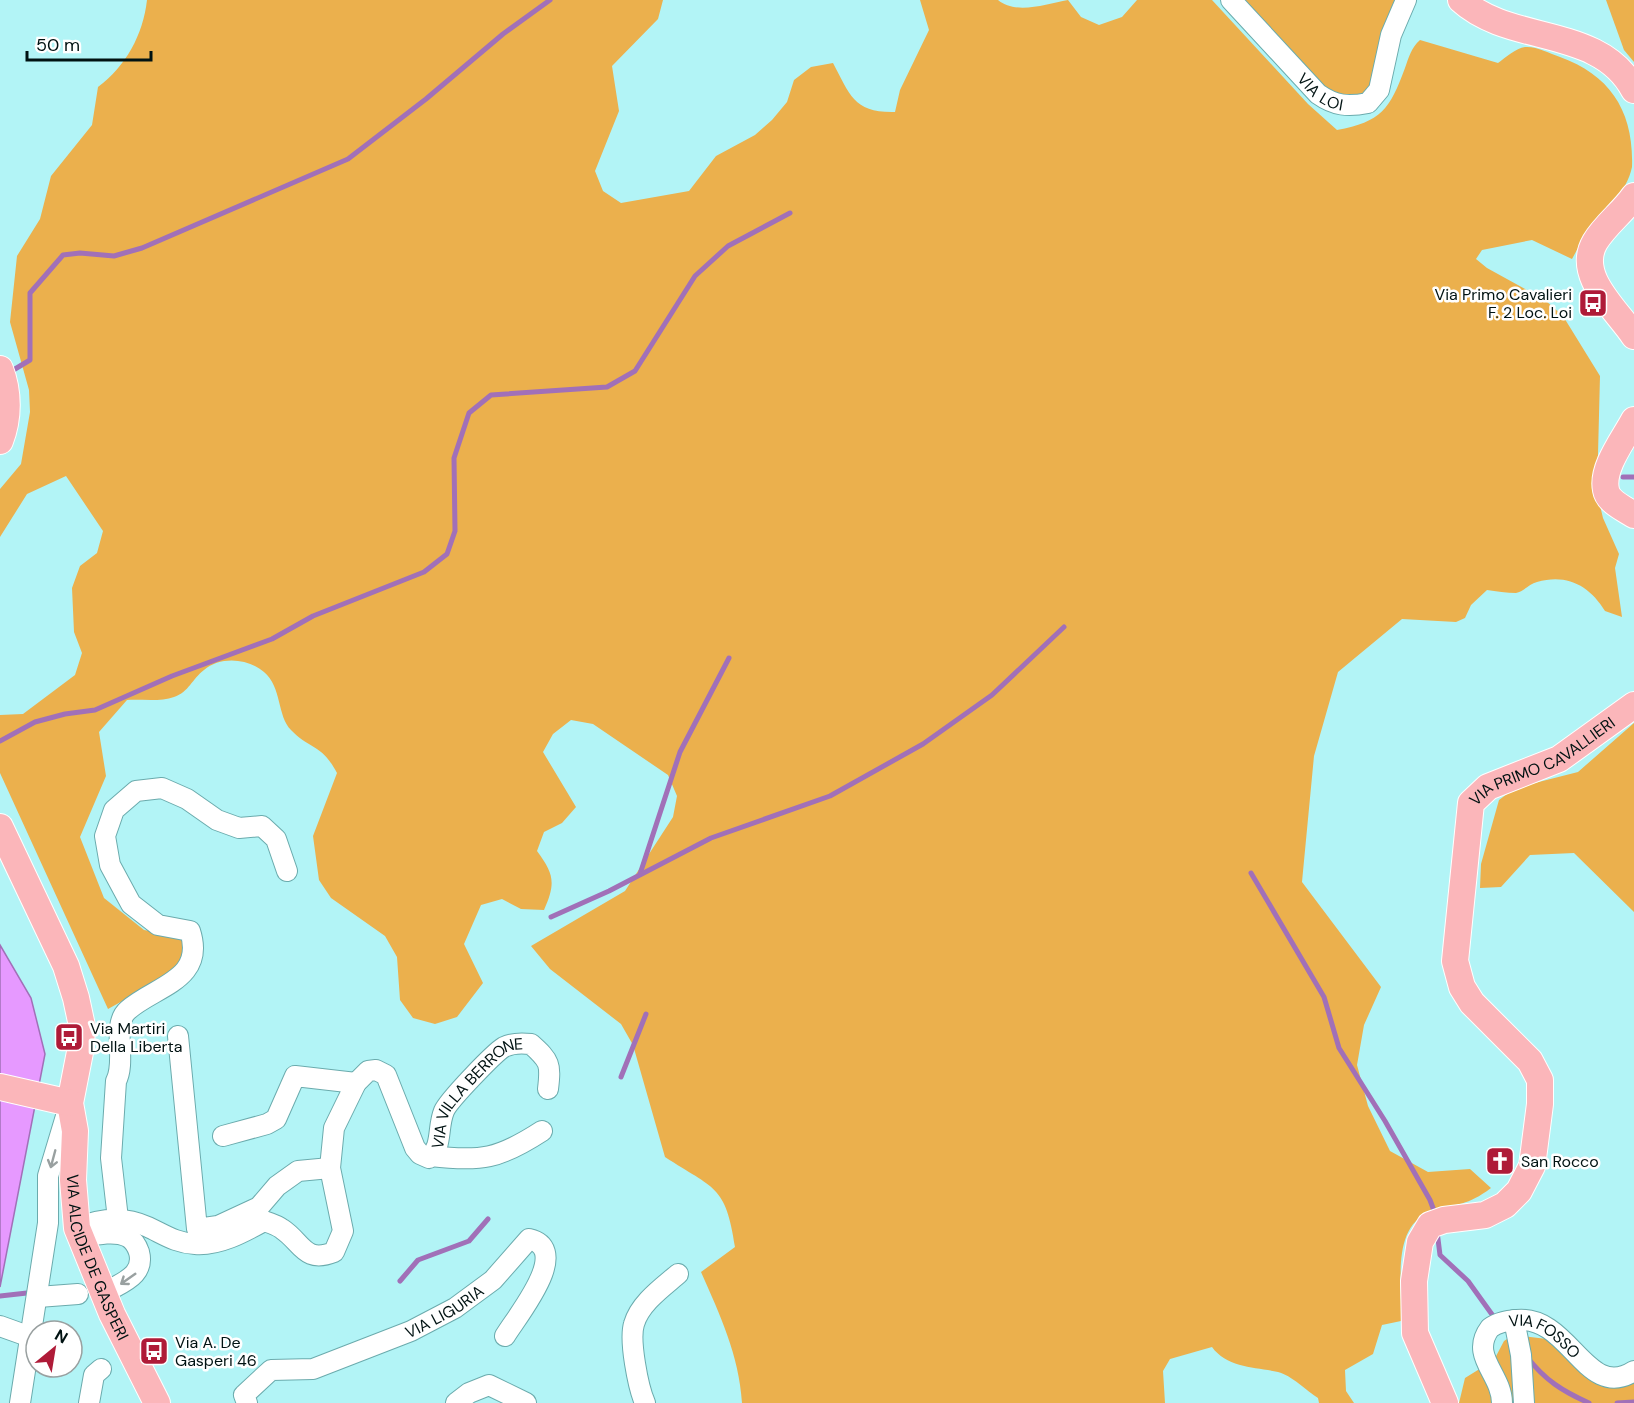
<svg xmlns="http://www.w3.org/2000/svg" width="1634" height="1403" viewBox="0 0 1634 1403" font-family="'DM Sans',sans-serif">
<style>
.green{fill:#ebb04d}
.water{fill:#e699ff;stroke:#a170b8;stroke-width:1.5}
.lines{fill:none;stroke-linecap:round;stroke-linejoin:round}
.stream{stroke:#a170b8;stroke-width:5}
.minor-casing{stroke:#6babad;stroke-width:22}
.major-casing{stroke:#fff;stroke-width:28}
.minor{stroke:#fff;stroke-width:20}
.major{stroke:#fbb6ba;stroke-width:26}
.oneway{stroke:#99a0a0}
.labels{text-anchor:middle;dominant-baseline:central;stroke-width:5;stroke-linejoin:round;paint-order:stroke}
.street-label{font-size:16px;fill:#001212;stroke:#fff}
.poi-label{font-size:16px;fill:#001212;stroke:#fff;text-anchor:start}
</style>
<rect width="100%" height="100%" fill="#b2f4f6"/>
<g class="green">
<path d="M147,0H663L658,19L612,66L619,111L595,171L603,191L621,203L689,191L716,156L755,135L772,120L787,102L794,80L811,67L833,63C850,95 854,113 895,112L900,90L929,30L920,0H998C1016,15 1046,4 1068,0L1081,17L1099,25L1122,17L1137,0H1212L1308,104L1337,130C1381,122 1390,109 1405,68C1409,57 1411,48 1420,40L1498,63C1505,58 1516,48 1525,47C1536,46 1549,53 1560,57C1610,75 1634,111 1632,167C1627,192 1606,209 1591,228C1584,237 1578,248 1572,259L1532,240L1482,250L1476,259L1487,268L1545,300L1563,316L1600,376L1597,493L1603,518L1619,554L1615,568L1622,617L1605,611C1590,586 1567,573 1537,582C1529,584 1523,592 1516,593C1507,593 1496,591 1487,590L1471,605L1465,618L1456,622L1402,619L1338,672L1314,756L1302,882L1381,987L1364,1025L1357,1065L1368,1106L1390,1151L1428,1172L1470,1169L1491,1188C1467,1206 1458,1203 1431,1212C1390,1226 1403,1286 1401,1321L1382,1325L1373,1354L1345,1370L1346,1391L1354,1403H1319L1318,1398C1307,1391 1291,1375 1278,1372C1256,1367 1227,1368 1212,1347L1170,1359L1163,1371L1165,1403H742C739,1355 720,1315 701,1272L735,1247C726,1185 714,1189 665,1157L633,1045L621,1024L550,969L531,946L625,891L673,817L677,796L668,775L593,724L571,720L553,734L543,752L576,807L562,823L544,832L537,851C554,874 556,883 544,910L521,909L502,899L481,905L464,944L483,983L457,1017L435,1024L413,1018L400,1000L397,957L385,936L331,898L319,880L313,836L337,773C321,743 310,750 291,730C277,716 282,687 264,672C248,658 220,656 204,670C192,679 189,692 174,697C161,702 141,699 127,700L99,732L106,776L80,837L104,898L144,930L182,937L183,958L171,974L108,1009L0,773V715L23,714L75,675L82,653L74,632L72,588L80,566L97,553L103,531L66,476L27,494L0,537V489L21,464L30,412L29,390L10,322L17,256L40,219L51,176L92,125L98,87C126,66 143,35 147,0Z"/>
<polygon points="1228,0 1402,0 1377,86 1348,109"/>
<polygon points="1606,0 1634,0 1634,62 1624,50"/>
<polygon points="1634,723 1634,912 1574,853 1530,855 1501,887 1480,888 1481,864 1499,800 1515,788 1578,772"/>
<polygon points="1513,1335 1547,1339 1578,1369 1634,1378 1634,1403 1459,1403 1465,1378 1494,1360 1504,1341"/>
</g>
<polygon class="water" points="0,945 31,998 45,1054 0,1287"/>
<g class="lines">
<g class="stream">
<polyline points="10,372 30,360 30,293 63,255 80,253 114,256 142,248 348,159 426,99 503,34 550,0"/>
<polyline points="1623,477 1634,477"/>
<polyline points="0,741 35,722 65,714 95,710 172,676 272,639 313,616 424,572 447,554 455,531 454,458 469,413 491,395 607,387 635,371 695,276 728,246 790,213"/>
<polyline points="1251,873 1324,997 1339,1048 1385,1121 1430,1200 1436,1216"/>
<polyline points="640,874 680,752 729,658"/>
<polyline points="551,917 609,891 711,838 830,796 923,744 992,695 1064,627"/>
<polyline points="621,1077 646,1014"/>
<polyline points="1437,1231 1440,1255 1468,1281 1496,1320"/>
<polyline points="400,1281 418,1260 469,1241 488,1219"/>
<polyline points="0,1296 27,1293"/>
<path d="M1527,1357C1545,1380 1562,1391 1589,1403"/>
<polyline points="1617,1403 1634,1402"/>
</g>
<g class="minor-casing">
<g id="minor">
<path id="s1" d="M1231,0L1318,94C1335,106 1348,107 1368,103L1379,90L1391,35L1406,0"/>
<polyline points="178,1036 197,1229 218,1226 259,1207 277,1186 298,1171 330,1168"/>
<polyline points="223,1136 267,1124 276,1119 295,1076 356,1083"/>
<path d="M431,1156C481,1162 499,1159 542,1131"/>
<path d="M118,1219L111,1158L116,1081C127,1061 111,1024 128,1010C155,986 206,980 190,931L158,925L131,904L110,865L105,836L114,810L136,791L162,788L187,799L217,820L239,828L262,826L276,839L287,871"/>
<path id="s2" d="M77,1228C101,1218 124,1216 148,1227C165,1235 176,1243 195,1244C219,1246 244,1232 264,1221C270,1223 277,1225 282,1229C302,1242 304,1264 334,1252L343,1231L330,1168L334,1128L356,1083L368,1071L376,1070L386,1075L415,1148L420,1154L429,1158C443,1146 437,1128 444,1111C448,1101 494,1053 504,1047C512,1043 523,1043 531,1044C550,1061 551,1064 548,1089"/>
<path d="M81,1238C95,1235 114,1230 128,1237C133,1240 137,1246 139,1252C144,1271 130,1279 115,1287"/>
<polyline points="38,1297 78,1294"/>
<polyline points="1514,1320 1521,1355 1524,1403"/>
<polyline points="0,1326 25,1335 31,1343"/>
<polyline points="20,1403 48,1223 48,1176 70,1103"/>
<polyline points="89,1403 94,1375 101,1369"/>
<path id="s3" d="M247,1403L244,1395L271,1370L313,1369L411,1331L455,1308L493,1280L529,1239C573,1249 517,1316 505,1336"/>
<polyline points="456,1403 469,1393 489,1385 526,1403"/>
<path d="M645,1403C638,1387 629,1340 634,1324C640,1303 663,1287 678,1274"/>
<path id="s4" d="M1502,1403C1502,1374 1469,1356 1490,1328C1498,1322 1507,1321 1517,1320C1570,1315 1586,1402 1634,1371"/>
</g>
</g>
<g class="major-casing">
<g id="major">
<path d="M1461,0C1510,45 1600,25 1634,90"/>
<path d="M1634,196C1623,212 1605,225 1595,242C1575,276 1618,311 1634,336"/>
<path d="M0,369C9,392 9,418 0,441"/>
<path d="M1634,420C1624,439 1601,468 1606,490C1608,502 1625,509 1634,515"/>
<path id="s5" d="M0,827L66,966L76,998L82,1026L81,1047L70,1103L75,1131L73,1180L77,1228L112,1314L157,1403"/>
<polyline points="0,1087 70,1103"/>
<path id="s6" d="M1445,1403L1415,1333L1414,1281L1420,1242L1430,1225L1444,1220L1485,1215L1505,1205L1519,1191L1532,1166L1540,1104V1080L1530,1061L1472,1003L1462,987L1455,961L1471,803L1488,787L1559,759L1634,705"/>
</g>
</g>
<use href="#minor" class="minor"/>
<use href="#major" class="major"/>
</g>
<defs><path id="oneway-shaft" d="M-6 0H5M1.5-3L5.5 0L1.5 3" fill="none" stroke-width="1.6" stroke-linecap="round" stroke-linejoin="round" transform="scale(1.5)"/></defs>
<g class="oneway">
<use href="#oneway-shaft" transform="translate(53 1159) rotate(105)"/>
<use href="#oneway-shaft" transform="translate(128 1279) rotate(145)"/>
</g>
<defs>
<g id="bus-square" transform="scale(1.5)"><rect x="-9" y="-9" width="18" height="18" rx="4" fill="#af1b38" stroke="#fff"/><path d="M-5-6H5V4H4V6H2V4H-2V6H-4V4H-5ZM-3.5-4V0h7V-4ZM-3.5 1.2v1.5H-2V1.2ZM2 1.2v1.5H3.5V1.2Z" fill="#fff"/></g>
<g id="church-square" transform="scale(1.5)"><rect x="-9" y="-9" width="18" height="18" rx="4" fill="#af1b38" stroke="#fff"/><path d="M-1.2-6h2.4v3.5h3.3v2.4h-3.3V6h-2.4V-.1h-3.3v-2.4h3.3Z" fill="#fff"/></g>
</defs>
<g fill-rule="evenodd">
<use href="#bus-square" x="1593" y="303"/>
<use href="#bus-square" x="69" y="1037"/>
<use href="#church-square" x="1500" y="1161"/>
<use href="#bus-square" x="154" y="1351"/>
</g>
<g class="labels">
<g class="street-label">
<text stroke="none"><textPath href="#s1" startOffset="129">VIA LOI</textPath></text>
<text stroke="none"><textPath href="#s6" startOffset="792">VIA PRIMO CAVALLIERI</textPath></text>
<text stroke="none"><textPath href="#s2" startOffset="674">VIA VILLA BERRONE</textPath></text>
<text stroke="none"><textPath href="#s5" startOffset="453">VIA ALCIDE DE GASPERI</textPath></text>
<text stroke="none"><textPath href="#s3" startOffset="231">VIA LIGURIA</textPath></text>
<text stroke="none"><textPath href="#s4" startOffset="141">VIA FOSSO</textPath></text>
</g>
<g class="poi-label">
<text x="1572" y="294" text-anchor="end">Via Primo Cavalieri<tspan x="1572" dy="18">F. 2 Loc. Loi</tspan></text>
<text x="90" y="1028">Via Martiri<tspan x="90" dy="18">Della Liberta</tspan></text>
<text x="1521" y="1161">San Rocco</text>
<text x="175" y="1342">Via A. De<tspan x="175" dy="18">Gasperi 46</tspan></text>
</g>
</g>
<g transform="translate(54 1349) rotate(30)"><circle r="28" fill="#ffffff" stroke="#99a0a0" stroke-width="1.5"/>
<path d="M0-4.5L10 22L0 15L-10 22Z" fill="#af1b38"/>
<text y="-9" font-size="16" font-weight="bold" text-anchor="middle" fill="#001212">N</text>
</g>
<path d="M27 51v9h124v-9" fill="none" stroke="#001212" stroke-width="3"/>
<text x="36" y="51" font-size="18" fill="#001212" stroke="#ffffff" stroke-width="4.5" paint-order="stroke">50 m</text>
</svg>
